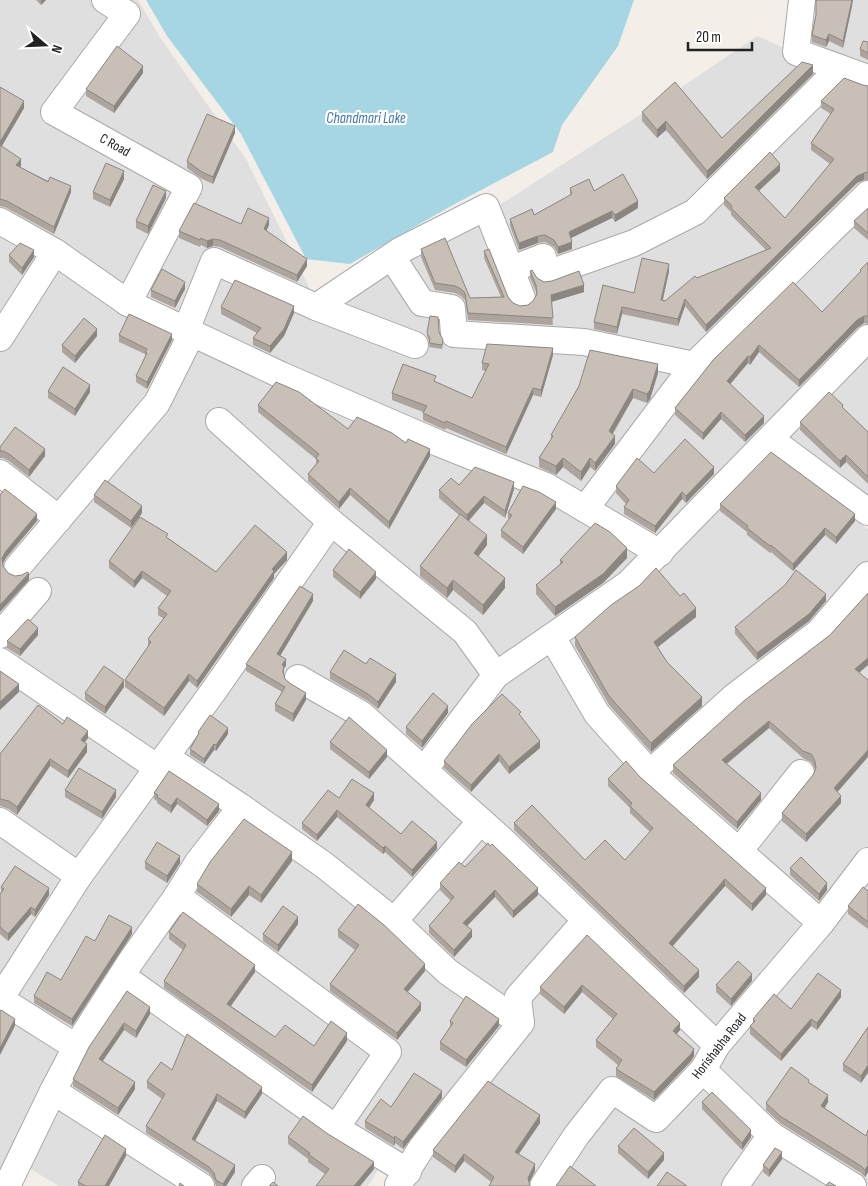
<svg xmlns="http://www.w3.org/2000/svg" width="868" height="1186" viewBox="0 0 868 1186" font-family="'Sofia Sans Condensed',sans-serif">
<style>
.residential{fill:#e0dfdf}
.water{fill:#a6d6e3}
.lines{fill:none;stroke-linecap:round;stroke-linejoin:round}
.street-casing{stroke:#a9a9a9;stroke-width:28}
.street{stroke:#fff;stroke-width:26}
.wall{fill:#aca49d}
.shaded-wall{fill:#8c8680}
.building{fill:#c8bfb7;stroke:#8c8680}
.labels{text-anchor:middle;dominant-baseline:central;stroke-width:4.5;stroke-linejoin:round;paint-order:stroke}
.street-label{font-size:14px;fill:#222;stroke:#fff}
.water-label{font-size:15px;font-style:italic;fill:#4076aa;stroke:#fff}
</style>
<rect width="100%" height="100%" fill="#f3efe8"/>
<g class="residential">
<polygon points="0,0 92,0 115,15 43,115 178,191 119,308 546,492 650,553 500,663 332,509 155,757 231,810 75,1038 0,986"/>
<polygon points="114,0 138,0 161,39 246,159 316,301 210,255 185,321 137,302 197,185 66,112 135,15"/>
<polygon points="806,0 868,0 868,69 803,46"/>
<polygon points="757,36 868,85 868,329 660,544 197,327 221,274 324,312 479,218 649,109"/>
<polygon points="868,355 868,508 782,442"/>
<polygon points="771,453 868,529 868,848 715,1041 439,766 499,684"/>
<polygon points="335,535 457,637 492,676 420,772 472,821 394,913 174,754"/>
<polygon points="242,820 400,932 484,834 707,1042 657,1111 613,1082 537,1186 391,1186 404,1165 134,973"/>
<polygon points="868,871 868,1186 557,1186 616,1102 659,1132"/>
<polygon points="127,989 380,1167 368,1186 218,1186 211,1182 209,1186 59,1186 27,1167 75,1061"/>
<polygon points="0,1013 69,1049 0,1186"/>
</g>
<polygon class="water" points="146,0 634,0 618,46 562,125 553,152 451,206 350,264 306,259 241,134 167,36"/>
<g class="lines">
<g class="street-casing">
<g id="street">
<polyline points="105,0 127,14 54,112 189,187 128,303"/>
<polyline points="802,0 796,52 840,68"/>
<polyline points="0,221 55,252 128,303 281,375 438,443 546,486 660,553"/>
<polyline points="392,257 422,303 452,308 454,334 584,342 694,365 868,194"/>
<polyline points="512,269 543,257 547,274 634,243 695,212 840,68 868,78"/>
<polyline points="316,307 415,345"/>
<polyline points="186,330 214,261 316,307 401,250 486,207 522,298"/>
<polyline points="0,338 55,252"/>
<polyline points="219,421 331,522"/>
<polyline points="770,439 868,512"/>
<polyline points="0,473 59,519"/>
<polyline points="585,509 694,365"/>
<polyline points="17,568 157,403 192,333"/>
<polyline points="0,635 38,591"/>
<polyline points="552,637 597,714 650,773 821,923"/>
<polyline points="0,661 158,768"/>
<polyline points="298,678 361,714 500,838 717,1045"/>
<polyline points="424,770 496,675 628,584 868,338"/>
<polyline points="650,773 735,696 819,632 868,575"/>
<polyline points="241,807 324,865 394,921 481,821"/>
<polyline points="0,821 79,876"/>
<polyline points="740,850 801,773"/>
<polyline points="177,896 388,1052 336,1128"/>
<polyline points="394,921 448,972 521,1023"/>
<polyline points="122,976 336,1128 408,1172"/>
<polyline points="0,999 79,876 215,689 331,522 465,632 496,675"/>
<polyline points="0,999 76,1047"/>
<polyline points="703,1070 771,1135"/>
<polyline points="53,1091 201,1186"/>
<polyline points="398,1185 422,1147 521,1023 518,997 586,920"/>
<polyline points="7,1186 53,1091 76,1047 131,961 177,896 198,862 241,807 166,757"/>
<polyline points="255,1186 262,1178"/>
<polyline points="543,1186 576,1136 612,1090 656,1119 703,1070 717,1045 821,923 868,861"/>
<polyline points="735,1186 771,1135 853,1186"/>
</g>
</g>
<use href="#street" class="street"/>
</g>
<g class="wall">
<polygon points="36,0 46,0 41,5"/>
<polygon points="852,0 852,6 843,48 829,41 826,47 812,42 812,35"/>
<polygon points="868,42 868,60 860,56 860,49"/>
<polygon points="143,73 114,113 86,96 86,89"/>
<polygon points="813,74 707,179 666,130 657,138 642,121 642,112 722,138"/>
<polygon points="863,85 868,86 868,180 864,180 857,183 706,332 685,306 678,326 622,314 617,334 594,329 594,322 634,293 669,271 663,300 665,301 697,278 766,250 731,215 731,212 724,205 724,198 780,171 759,191 785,218 830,164 811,150 811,143 831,114 821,108 821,101"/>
<polygon points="0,87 24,108 2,146 21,166 20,167 71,192 54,234 7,208 0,206"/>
<polygon points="235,133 213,184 202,179 187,168 187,161"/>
<polygon points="124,179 110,207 93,199 93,192"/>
<polygon points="570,188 594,191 638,208 615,222 612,218 571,238 572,249 558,254 554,247 545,242 538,243 519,250 510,226 510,219 534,215 570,195"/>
<polygon points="166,198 148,234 136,228 136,221"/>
<polygon points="868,208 868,240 854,228 854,221"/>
<polygon points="241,224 269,225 266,231 307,266 297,282 220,247 213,246 207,248 201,245 200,247 179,238 179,231"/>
<polygon points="421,249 470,298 501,297 484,258 484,251 508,297 513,303 520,306 528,305 533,301 536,295 536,292 530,278 530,271 537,278 544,282 584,292 551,302 553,325 468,320 465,300 461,296 455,293 435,290 421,257"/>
<polygon points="9,255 34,257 22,275 9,262"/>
<polygon points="868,262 868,324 864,323 857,328 799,387 759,352 750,365 748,363 730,384 764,423 745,442 721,419 703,440 675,415 675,408 714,359 822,312 860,273 860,270"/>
<polygon points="185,289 175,308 151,297 151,290"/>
<polygon points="221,307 294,313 284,336 270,353 253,345 253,338 257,333 221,314"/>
<polygon points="439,332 443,344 442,349 429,347 430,342 427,336 427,333"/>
<polygon points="119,335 172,340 147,389 136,382 136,376 145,357 145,354 119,342"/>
<polygon points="97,336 75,363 62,352 62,345"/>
<polygon points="553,355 541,397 533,395 506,454 446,428 445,430 423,420 423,412 392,400 392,393 436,382 472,398 486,371 482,370 482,363"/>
<polygon points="658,373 650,399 647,403 633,398 613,434 615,444 595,471 590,467 581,481 563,467 556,475 539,467 539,458 551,440 551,435"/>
<polygon points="48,391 90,392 75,416 48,398"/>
<polygon points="258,405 348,429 406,443 430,456 389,529 350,495 339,509 308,481 308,474 316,464 316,459 258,412"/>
<polygon points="843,408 868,432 868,484 846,462 840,468 800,430 800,422"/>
<polygon points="0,447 45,456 29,477 9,461 3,458 0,458"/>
<polygon points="654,473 714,474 686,503 682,499 655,533 624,514 624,507 626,504 616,493 616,486"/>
<polygon points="459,485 514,489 505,518 484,503 469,521 487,545 478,556 505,588 483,615 453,590 447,598 420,576 420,566 459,515 439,498 439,490"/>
<polygon points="94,495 142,513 131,528 94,502"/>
<polygon points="720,504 855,521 836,544 825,535 793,571 771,552 770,553 747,535 747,532 720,511"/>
<polygon points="556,509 523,554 501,537 501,530 508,520 508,513"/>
<polygon points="168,538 216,572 287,560 274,574 274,578 197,688 189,681 164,716 125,687 125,680 148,647 148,639 164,619 158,615 158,608 167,596 142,578 134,588 109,568 109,561"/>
<polygon points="627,558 603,583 555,616 536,594 536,585 560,564 560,560"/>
<polygon points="333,570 376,579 360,599 333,577"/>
<polygon points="868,593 868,665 859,673 837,792 841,803 806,842 782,821 782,813 813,775 815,769 811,762 803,758 769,728 727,764 761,800 737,829 673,773 673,765 830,635"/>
<polygon points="313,601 280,656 286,666 284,668 284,674 285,679 306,700 293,722 275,711 275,704 282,692 246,671 246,664"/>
<polygon points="826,601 809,621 757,660 735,634 735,627"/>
<polygon points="696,617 658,647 667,662 702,706 651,752 609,705 575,646 575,637"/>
<polygon points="38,635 20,656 7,648 7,641"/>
<polygon points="330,672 396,682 378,709 368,701 330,679"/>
<polygon points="124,687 105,714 85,700 85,693"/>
<polygon points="448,713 422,748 406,734 406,727"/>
<polygon points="521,717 540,748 509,774 499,761 471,792 444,768 444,761"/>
<polygon points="63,724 88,738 85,742 87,752 68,778 50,766 17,815 9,809 0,806 0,754"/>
<polygon points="198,732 228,734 216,751 214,750 204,764 190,755 190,749 198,735"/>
<polygon points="330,742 387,757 369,779 330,749"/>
<polygon points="169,771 219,811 207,826 177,804 171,813 157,803 157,801 154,799 154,793"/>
<polygon points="640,777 766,895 752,911 725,886 673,946 699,977 684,993 514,830 514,823 585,860 625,860 650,832 630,813 630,808 608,786 608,779"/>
<polygon points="65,790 116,797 102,819 65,797"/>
<polygon points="339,798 374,800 369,808 401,834 437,849 412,877 385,852 383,854 337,817 317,841 302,829 302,823"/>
<polygon points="292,861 261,903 249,895 231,917 197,892 197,884"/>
<polygon points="145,862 180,863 167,883 145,869"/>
<polygon points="465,867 538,895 513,918 495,897 467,926 472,937 454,957 429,933 429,926 451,901 440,890 440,883"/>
<polygon points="790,868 827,890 819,901 790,875"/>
<polygon points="1,887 49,895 35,917 31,914 8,941 0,934 0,894 1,893"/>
<polygon points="868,891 868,929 848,914 848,906"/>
<polygon points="298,924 278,952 263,941 263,934"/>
<polygon points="338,930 425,971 408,992 421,1010 397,1040 330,991 330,984 355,950 338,937"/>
<polygon points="169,932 255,972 231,1006 275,1037 314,1046 347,1041 312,1092 164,988 164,981 183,950 169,939"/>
<polygon points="132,934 72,1026 34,1003 34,996 61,980 95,941"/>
<polygon points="587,935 680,1030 677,1034 694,1056 691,1061 654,1100 616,1076 616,1069 618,1065 596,1047 596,1040 613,1019 582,992 564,1014 540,994 540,987"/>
<polygon points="752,981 731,1006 716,992 716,985"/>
<polygon points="127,991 150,1014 136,1038 124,1030 103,1061 135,1089 118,1115 73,1086 73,1079"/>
<polygon points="841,997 817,1030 811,1026 781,1061 750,1034 750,1026 753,1023 753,1019"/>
<polygon points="450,1021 499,1026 466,1067 440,1050 440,1042 450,1027"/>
<polygon points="868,1027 868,1073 861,1083 843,1071 843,1064"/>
<polygon points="172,1070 262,1094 245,1119 217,1101 195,1141 235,1172 226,1186 216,1186 214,1180 209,1173 146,1133 146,1126 162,1099 147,1088 147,1081"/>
<polygon points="809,1082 828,1102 825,1108 866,1136 868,1130 868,1172 865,1177 861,1173 780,1123 766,1110 766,1103"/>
<polygon points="442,1098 403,1149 395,1143 394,1146 365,1128 365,1121 391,1107"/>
<polygon points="702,1102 751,1137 742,1150 702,1109"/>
<polygon points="540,1123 519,1154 535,1171 491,1182 464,1161 455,1173 433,1157 433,1150"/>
<polygon points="288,1137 374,1169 360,1186 316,1186 325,1174 308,1162 308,1159 288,1144"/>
<polygon points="618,1146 664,1160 648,1179 618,1153"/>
<polygon points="126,1156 109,1186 78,1186 78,1182"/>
<polygon points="782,1159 769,1177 763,1172 763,1165"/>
</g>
<g class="shaded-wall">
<polygon points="41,0 46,0 41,5"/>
<polygon points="848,0 853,0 852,6 843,48 843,41"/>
<polygon points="829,34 829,41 826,47 826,40"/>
<polygon points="813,65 813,74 707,179 707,171"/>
<polygon points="143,66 143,73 114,113 114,106"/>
<polygon points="24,101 24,108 0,149 0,142"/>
<polygon points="666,121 666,130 657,138 657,130"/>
<polygon points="235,126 235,133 213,184 213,177"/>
<polygon points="21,159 21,166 16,172 16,165"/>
<polygon points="780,164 780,171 755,194 755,187"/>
<polygon points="124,171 124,179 110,207 110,200"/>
<polygon points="864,173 864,180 857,183 706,332 706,325 857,176"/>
<polygon points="71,186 71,192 54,234 54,227"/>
<polygon points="166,191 166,198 148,234 148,226"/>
<polygon points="638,201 638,208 615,222 615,215"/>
<polygon points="612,211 612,218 569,239 569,232"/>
<polygon points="269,218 269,225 264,236 264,229"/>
<polygon points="538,236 538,243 519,250 519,243"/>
<polygon points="213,239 213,246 207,248 207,241"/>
<polygon points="572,242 572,249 558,254 558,247"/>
<polygon points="34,250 34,257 22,275 22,268"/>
<polygon points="307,259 307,266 297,282 297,275"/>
<polygon points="669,264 669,271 661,307 661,300"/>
<polygon points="185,282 185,289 175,308 175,301"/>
<polygon points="584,285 584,292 551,302 551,295"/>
<polygon points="685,299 685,306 678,326 678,319"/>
<polygon points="294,306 294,313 284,336 270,353 270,346"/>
<polygon points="622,307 622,314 617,334 617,327"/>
<polygon points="864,316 864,323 857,328 799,387 799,380 857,320"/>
<polygon points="97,329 97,336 75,363 75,356"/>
<polygon points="172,334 172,340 147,389 147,382"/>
<polygon points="759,345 759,352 750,365 750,357"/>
<polygon points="553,348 553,355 541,397 541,390"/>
<polygon points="748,356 748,363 727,388 727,381"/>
<polygon points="658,364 658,373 650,399 647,403 647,394"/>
<polygon points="90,385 90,392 75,416 75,409"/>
<polygon points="533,388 533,395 506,454 506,447"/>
<polygon points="633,389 633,398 609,439 609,431"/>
<polygon points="721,412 721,419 703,440 703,433"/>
<polygon points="764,416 764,423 745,442 745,435"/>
<polygon points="615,436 615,444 595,471 595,463"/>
<polygon points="45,449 45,456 29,477 29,470"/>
<polygon points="430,449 430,456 389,529 389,522"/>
<polygon points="846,455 846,462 840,468 840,461"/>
<polygon points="563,458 563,467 556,475 556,466"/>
<polygon points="590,458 590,467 581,481 581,472"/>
<polygon points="714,467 714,474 686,503 686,496"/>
<polygon points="514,482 514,489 505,518 505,511"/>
<polygon points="350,488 350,495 339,509 339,502"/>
<polygon points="682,492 682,499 655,533 655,526"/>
<polygon points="484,496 484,503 467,522 467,515"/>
<polygon points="556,502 556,509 523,554 523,547"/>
<polygon points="142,506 142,513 131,528 131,521"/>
<polygon points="37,514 37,521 6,558 2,565 2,558 6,551"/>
<polygon points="855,514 855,521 836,544 836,537"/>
<polygon points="825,528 825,535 793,571 793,564"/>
<polygon points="487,535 487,545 474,562 474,553"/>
<polygon points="627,548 627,558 603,583 555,616 555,607"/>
<polygon points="287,552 287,560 274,574 274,578 197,688 197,681 272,569"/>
<polygon points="142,571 142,578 134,588 134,581"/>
<polygon points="376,572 376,579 360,599 360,592"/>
<polygon points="29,573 29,580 0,612 0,605"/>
<polygon points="505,578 505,588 483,615 483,605"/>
<polygon points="453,580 453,590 447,598 447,588"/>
<polygon points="313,594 313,601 277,661 277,654"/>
<polygon points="826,594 826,601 809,621 757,660 757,653"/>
<polygon points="696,608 696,617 654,650 654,642"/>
<polygon points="38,628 38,635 20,656 20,649"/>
<polygon points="868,651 868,665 855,676 855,669"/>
<polygon points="286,659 286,666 284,668 283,679 282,665"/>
<polygon points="189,674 189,681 164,716 164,708"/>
<polygon points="396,674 396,682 378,709 378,702"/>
<polygon points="124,680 124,687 105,714 105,707"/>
<polygon points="19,684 19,692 0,710 0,702"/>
<polygon points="306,693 306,700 293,722 293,714"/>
<polygon points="702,697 702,706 651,752 651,743"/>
<polygon points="448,706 448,713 422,748 422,741"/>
<polygon points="769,721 769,728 722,767 722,760"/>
<polygon points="228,728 228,734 216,751 216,745"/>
<polygon points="88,731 88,738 81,747 81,740"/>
<polygon points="540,741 540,748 509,774 509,767"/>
<polygon points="87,744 87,752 68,778 68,771"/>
<polygon points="214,744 214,750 204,764 204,759"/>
<polygon points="387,750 387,757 369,779 369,772"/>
<polygon points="868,750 868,757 834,796 834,788"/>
<polygon points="499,754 499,761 471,792 471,785"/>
<polygon points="50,759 50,766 17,815 17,807"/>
<polygon points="116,790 116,797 102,819 102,812"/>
<polygon points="374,793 374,800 366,812 366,805"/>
<polygon points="761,793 761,800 737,829 737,822"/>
<polygon points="841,796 841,803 806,842 806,834"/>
<polygon points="177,798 177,804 171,813 171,806"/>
<polygon points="219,804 219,811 207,826 207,820"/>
<polygon points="337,810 337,817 317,841 317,835"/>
<polygon points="437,842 437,849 412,877 412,870"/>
<polygon points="385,846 385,852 383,854 383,848"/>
<polygon points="292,852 292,861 261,903 261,895"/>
<polygon points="180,856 180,863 167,883 167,876"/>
<polygon points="725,879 725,886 669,950 669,943"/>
<polygon points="827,883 827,890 819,901 819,894"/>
<polygon points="249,886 249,895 231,917 231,909"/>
<polygon points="49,888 49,895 35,917 35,910"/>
<polygon points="538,888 538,895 513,918 513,911"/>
<polygon points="766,888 766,895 752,911 752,904"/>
<polygon points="495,890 495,897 463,930 463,923"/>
<polygon points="31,907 31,914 8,941 8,934"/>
<polygon points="298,917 298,924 278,952 278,945"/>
<polygon points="132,927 132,934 72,1026 72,1019"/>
<polygon points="472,930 472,937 454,957 454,950"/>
<polygon points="425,964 425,971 404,996 404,989"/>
<polygon points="255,965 255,972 227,1011 227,1004"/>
<polygon points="699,970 699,977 684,993 684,986"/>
<polygon points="752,974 752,981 731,1006 731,999"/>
<polygon points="582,985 582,992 564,1014 564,1007"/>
<polygon points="841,990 841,997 817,1030 817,1023"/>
<polygon points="421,1003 421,1010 397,1040 397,1033"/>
<polygon points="150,1007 150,1014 136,1038 136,1031"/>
<polygon points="15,1019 15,1026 0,1055 0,1048"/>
<polygon points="499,1019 499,1026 466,1067 466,1060"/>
<polygon points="811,1019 811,1026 781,1061 781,1054"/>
<polygon points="124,1023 124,1030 99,1066 99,1059"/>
<polygon points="680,1023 680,1030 673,1038 673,1031"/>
<polygon points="347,1033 347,1041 312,1092 312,1085"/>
<polygon points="694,1049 694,1056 691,1061 654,1100 654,1092"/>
<polygon points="868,1065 868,1072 861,1083 861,1076"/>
<polygon points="135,1082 135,1089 118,1115 118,1108"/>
<polygon points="262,1087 262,1094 245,1119 245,1112"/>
<polygon points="442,1091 442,1098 403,1149 403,1142"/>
<polygon points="217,1094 217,1101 192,1146 192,1139"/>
<polygon points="828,1095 828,1102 821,1113 821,1106"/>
<polygon points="540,1115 540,1123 515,1159 515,1152"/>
<polygon points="751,1130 751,1137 742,1150 742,1143"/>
<polygon points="395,1136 395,1143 394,1146 394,1138"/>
<polygon points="126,1149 126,1156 109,1186 105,1186"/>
<polygon points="782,1152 782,1159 769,1177 769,1170"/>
<polygon points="664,1153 664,1160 648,1179 648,1172"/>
<polygon points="464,1154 464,1161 455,1173 455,1166"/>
<polygon points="374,1162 374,1169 360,1186 354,1186"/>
<polygon points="535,1164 535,1171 528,1185 528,1178"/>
<polygon points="235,1165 235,1172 226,1186 223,1186 223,1184"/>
<polygon points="868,1165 868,1172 865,1177 865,1170"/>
</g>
<g class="building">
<polygon points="816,0 852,0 843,41 829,34 826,40 812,35 816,15"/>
<polygon points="863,41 868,42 868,53 860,49"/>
<polygon points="117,46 143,66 114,106 86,89"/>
<polygon points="802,62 813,65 707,171 666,121 657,130 642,112 675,82 722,138"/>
<polygon points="844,78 863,85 868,86 868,172 864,173 857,176 706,325 685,299 678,319 622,307 617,327 594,322 603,285 634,293 642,258 669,264 661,300 665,301 695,276 697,278 771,248 731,208 732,206 724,198 770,152 780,164 755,187 785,218 834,159 811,143 834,109 821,101"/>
<polygon points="0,87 24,101 0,142"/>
<polygon points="207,114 235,126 213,177 202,172 187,161"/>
<polygon points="0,145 21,159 16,165 48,182 50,177 71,186 54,227 7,201 0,199"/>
<polygon points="106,163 124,171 110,200 93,192"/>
<polygon points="623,174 638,201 615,215 612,211 569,232 572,242 558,247 554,240 545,235 538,236 519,243 510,219 532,209 534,215 572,194 570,188 589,179 594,191"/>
<polygon points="153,185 166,191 148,226 136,221"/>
<polygon points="194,203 241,224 248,208 269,218 264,229 307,259 297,275 220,240 213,239 207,241 201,238 200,240 179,231"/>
<polygon points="868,208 868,233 854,221"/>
<polygon points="445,238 470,298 504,297 484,251 489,249 508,297 513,303 520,306 528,305 533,301 537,294 536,285 530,271 532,270 537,278 544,282 552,281 579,271 584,285 551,295 553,318 468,313 465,293 461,289 455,286 435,283 421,249"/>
<polygon points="20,243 34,250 22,268 9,255"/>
<polygon points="868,262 868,316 864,316 857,320 799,380 759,345 750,357 748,356 727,381 764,416 745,435 721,412 703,433 675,408 714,359 793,282 822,312 861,271 860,270"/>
<polygon points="162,269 185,282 175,301 151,290"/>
<polygon points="235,280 294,306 284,329 270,346 253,338 261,328 221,307"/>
<polygon points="129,314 172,334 147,382 136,376 147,353 145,352 147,349 119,335"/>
<polygon points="430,316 438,317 439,332 443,340 442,345 429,343 430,339 427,333"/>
<polygon points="84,318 97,329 75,356 62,345"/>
<polygon points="487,344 553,348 541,390 533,388 506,447 446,421 445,423 423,413 427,406 392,393 403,364 436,376 434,381 472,398 489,364 482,363"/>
<polygon points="590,350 658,364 650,390 647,394 633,389 609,431 615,436 595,463 590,458 581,472 563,458 556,466 539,458 553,436 551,435 579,386"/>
<polygon points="63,367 90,385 75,409 48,391"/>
<polygon points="276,382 299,392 348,429 357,417 392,433 406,443 408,439 430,449 389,522 350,488 339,502 308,474 319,461 316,458 319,454 258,405"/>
<polygon points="829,392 843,405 842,407 868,432 868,477 846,455 840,461 800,422"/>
<polygon points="15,427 45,449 29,470 9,454 3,451 0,451 0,447"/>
<polygon points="685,439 714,467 686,496 682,492 655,526 624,507 629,500 616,486 637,458 654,473"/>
<polygon points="771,452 855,514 836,537 825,528 793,564 771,545 770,546 747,528 748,526 720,504"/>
<polygon points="475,467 514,482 505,511 484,496 467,515 439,490 451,478 459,485"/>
<polygon points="105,480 142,506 131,521 94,495"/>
<polygon points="523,486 539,492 556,502 523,547 501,530 512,515 508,513"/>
<polygon points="5,489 37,514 6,551 2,558 3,566 8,573 15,576 22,575 27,572 29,573 0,605 0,495"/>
<polygon points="460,514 487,535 474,553 505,578 483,605 453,580 447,588 420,566"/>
<polygon points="140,517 168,534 166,537 216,572 255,525 287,552 272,569 274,571 197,681 189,674 164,708 125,680 151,642 148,639 167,614 158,608 171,591 142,571 134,581 109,561"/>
<polygon points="595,523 610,532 627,548 603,574 555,607 536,585 563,562 560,560"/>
<polygon points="349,549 376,572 360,592 333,570"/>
<polygon points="656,568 680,596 684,593 696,608 654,642 667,662 702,697 651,743 609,696 575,637 611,605 639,586"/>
<polygon points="796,570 826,594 809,614 757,653 735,627 785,585"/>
<polygon points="300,586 313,594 277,654 286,659 282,665 284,666 283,671 285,679 291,684 306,693 293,714 275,704 285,687 246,664"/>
<polygon points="868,593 868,658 855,669 868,680 868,750 834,788 841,796 806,834 782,813 813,775 816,768 815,761 811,754 803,751 769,721 722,760 761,793 737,822 673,765 745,700 830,635"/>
<polygon points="28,619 38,628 20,649 7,641"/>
<polygon points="344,650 366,664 370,658 396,674 378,702 368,694 330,672"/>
<polygon points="104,666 124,680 105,707 85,693"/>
<polygon points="0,671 19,684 0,702"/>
<polygon points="433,693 448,706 422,741 406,727"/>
<polygon points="502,694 521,712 519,714 540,741 509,767 499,754 471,785 444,761 472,724"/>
<polygon points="38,705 63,724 67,717 88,731 81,740 87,744 68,771 50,759 17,807 9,801 0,799 0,754"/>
<polygon points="210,715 228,728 216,745 214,744 204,759 190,749 199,733 198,732"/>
<polygon points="349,717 387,750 369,772 330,742"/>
<polygon points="626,761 640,777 766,888 752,904 725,879 669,943 699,970 684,986 514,823 532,805 585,860 605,840 625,860 653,828 630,806 632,803 608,779"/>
<polygon points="79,768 116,790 102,812 65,790"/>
<polygon points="169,771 219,804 207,820 177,798 171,806 157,797 158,795 154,793"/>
<polygon points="352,779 374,793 366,805 401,834 412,821 437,842 412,870 385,846 383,848 337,810 317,835 302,823 328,790 339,798"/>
<polygon points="244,819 292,852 261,895 249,886 231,909 197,884 210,862"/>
<polygon points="157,842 180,856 167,876 145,862"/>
<polygon points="488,843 490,846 492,844 538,888 513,911 495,890 463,923 472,930 454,950 429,926 454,897 440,883 459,862 465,867"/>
<polygon points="801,857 827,883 819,894 790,868"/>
<polygon points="15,866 49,888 35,910 31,907 8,934 0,927 0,894 4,889 1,887"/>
<polygon points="863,887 868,891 868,922 848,906"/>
<polygon points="358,904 384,925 425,964 404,989 421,1003 397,1033 330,984 359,945 338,930"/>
<polygon points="283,906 298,917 278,945 263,934"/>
<polygon points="183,912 255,965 227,1004 275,1037 285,1025 314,1046 331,1021 347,1033 312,1085 164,981 186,945 169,932"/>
<polygon points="109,915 132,927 72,1019 34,996 47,972 61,980 86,936 95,941"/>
<polygon points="587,935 680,1023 673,1031 694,1049 691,1054 654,1092 616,1069 622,1060 596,1040 617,1014 582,985 564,1007 540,987"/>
<polygon points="738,961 752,974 731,999 716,985"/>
<polygon points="818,973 841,990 817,1023 811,1019 781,1054 750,1026 755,1021 753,1019 774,994 791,1009"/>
<polygon points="127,991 150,1007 136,1031 124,1023 99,1059 135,1082 118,1108 73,1079 89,1047"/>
<polygon points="466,996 499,1019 466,1060 440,1042 453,1023 450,1021"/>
<polygon points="1,1010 15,1019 0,1048 0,1011"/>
<polygon points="868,1027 868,1065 861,1076 843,1064"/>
<polygon points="187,1034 262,1087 245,1112 217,1094 192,1139 235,1165 223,1184 216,1180 214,1173 209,1167 146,1126 165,1094 147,1081 161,1062 172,1070"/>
<polygon points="791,1067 809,1080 808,1082 828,1095 821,1106 866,1136 868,1130 868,1165 865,1170 861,1166 780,1116 766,1103"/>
<polygon points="414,1073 442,1091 403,1142 395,1136 394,1138 365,1121 381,1099 391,1107"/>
<polygon points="488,1081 540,1115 515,1152 535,1164 528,1178 530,1186 489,1186 494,1177 464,1154 455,1166 433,1150"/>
<polygon points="712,1092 751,1130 742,1143 702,1102"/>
<polygon points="303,1116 328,1134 374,1162 354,1186 316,1186 329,1169 308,1154 310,1153 288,1137"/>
<polygon points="634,1128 664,1153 648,1172 618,1146"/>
<polygon points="105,1135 126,1149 105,1186 86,1186 78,1182"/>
<polygon points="775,1148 782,1152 769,1170 763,1165"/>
<polygon points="570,1166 596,1186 556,1186"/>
<polygon points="667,1172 687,1186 657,1186"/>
<polygon points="273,1182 278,1186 269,1186"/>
<polygon points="829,1182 836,1186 826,1186"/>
<polygon points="180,1183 184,1186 179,1186"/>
</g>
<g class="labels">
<g class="street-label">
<text transform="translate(115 145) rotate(29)">C Road</text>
<text transform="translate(719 1046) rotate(-52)">Horishabha Road</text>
</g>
<g class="water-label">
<text x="366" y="118">Chandmari Lake</text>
</g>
</g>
<g transform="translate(45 45) rotate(109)" stroke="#ffffff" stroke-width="4" paint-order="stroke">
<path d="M0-4L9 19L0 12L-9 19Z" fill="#222222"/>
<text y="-8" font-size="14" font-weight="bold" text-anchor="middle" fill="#222222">N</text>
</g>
<path d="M688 42v8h64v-8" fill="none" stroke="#222222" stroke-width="2.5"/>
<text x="696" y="42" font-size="15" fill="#222222" stroke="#ffffff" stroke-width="4" paint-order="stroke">20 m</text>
</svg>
